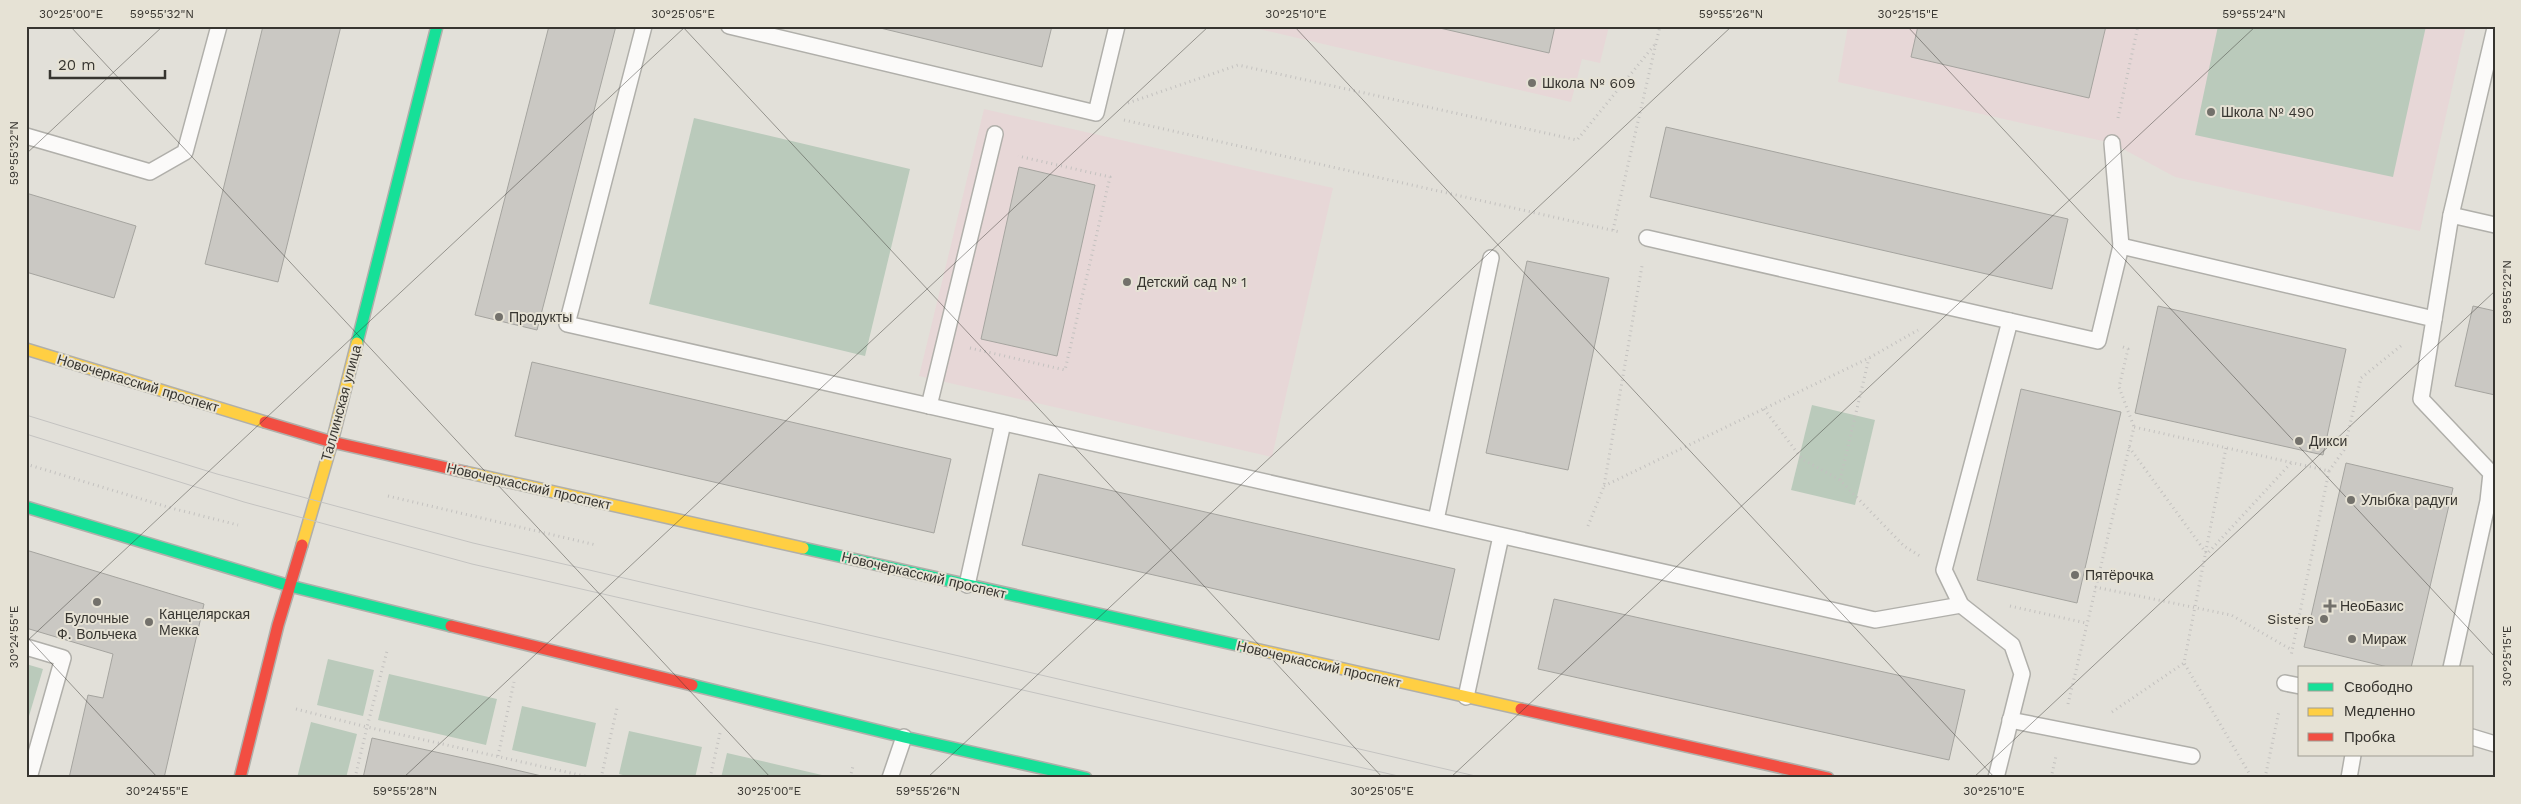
<svg xmlns="http://www.w3.org/2000/svg" width="2521" height="804" viewBox="0 0 2521 804" font-family="'Work Sans',sans-serif">
<style>
.education{fill:#e7d7d7}
.green{fill:#bacabb}
.building{fill:#cac8c3;stroke:#a5a49f}
.lines{fill:none;stroke-linecap:round;stroke-linejoin:round}
.lane-casing{stroke:#b0afaa;stroke-width:18}
.fast-casing{stroke:#b0afaa;stroke-width:14}
.slow-casing{stroke:#b0afaa;stroke-width:14}
.jam-casing{stroke:#b0afaa;stroke-width:14}
.path{stroke:#c3c1bf;stroke-width:3;stroke-dasharray:1 4;stroke-linecap:butt}
.lane{stroke:#fbfaf9;stroke-width:15}
.fast{stroke:#16e098;stroke-width:11}
.slow{stroke:#ffcf43;stroke-width:11}
.jam{stroke:#f24e42;stroke-width:11}
.tram{stroke:#c4c3c1;stroke-width:1}
.ticks{fill:none;stroke:#373530;stroke-width:1;stroke-opacity:0.45}
.poi-dot{fill:#73716b;stroke:#e6e2d5;stroke-width:2}
.labels{text-anchor:middle;dominant-baseline:central;stroke-width:4;stroke-linejoin:round;paint-order:stroke}
.poi-label{font-size:14px;fill:#373530;stroke:#e6e2d5;text-anchor:start}
.street-label{font-size:14px;fill:#373530;stroke:#e6e2d5}
.neatline{fill:none;stroke:#373530;stroke-width:2}
.ticks-label{font-size:12px;text-anchor:middle;fill:#373530}
</style>
<rect width="100%" height="100%" fill="#e2e0d9"/>
<g class="education">
<polygon points="1246,26 1609,26 1600,63 1582,59 1571,102"/>
<polygon points="1848,26 2466,26 2420,231 2175,177 2112,143 1838,82"/>
<polygon points="984,109 1333,188 1272,457 919,376"/>
</g>
<g class="green">
<polygon points="2218,26 2426,26 2393,177 2195,135"/>
<polygon points="694,118 910,169 865,356 649,304"/>
<polygon points="1812,405 1875,420 1855,505 1791,490"/>
<polygon points="328,659 374,670 363,716 317,705"/>
<polygon points="26,664 43,669 26,726"/>
<polygon points="389,674 497,699 486,745 378,720"/>
<polygon points="522,706 596,723 586,767 512,750"/>
<polygon points="311,722 357,734 346,778 297,778"/>
<polygon points="629,731 702,747 695,778 634,778 619,774"/>
<polygon points="727,753 835,778 721,778"/>
</g>
<g class="building">
<polygon points="263,26 341,26 278,282 205,264"/>
<polygon points="549,26 616,26 537,330 475,315"/>
<polygon points="872,26 1052,26 1042,67"/>
<polygon points="1431,26 1555,26 1549,53"/>
<polygon points="1918,26 2106,26 2089,98 1911,57"/>
<polygon points="1666,127 2068,219 2052,289 1650,197"/>
<polygon points="1019,167 1095,185 1057,356 981,339"/>
<polygon points="26,193 136,226 114,298 26,272"/>
<polygon points="1527,261 1609,278 1568,470 1486,453"/>
<polygon points="2158,306 2346,349 2323,455 2135,413"/>
<polygon points="2473,306 2495,311 2495,395 2455,386"/>
<polygon points="532,362 951,459 934,533 515,436"/>
<polygon points="2021,389 2121,412 2077,603 1977,580"/>
<polygon points="2346,463 2453,488 2411,668 2392,668 2304,647"/>
<polygon points="1039,474 1455,569 1439,640 1022,545"/>
<polygon points="26,550 204,604 164,778 69,778 88,695 103,698 113,654 26,628"/>
<polygon points="1554,599 1965,690 1949,760 1538,669"/>
<polygon points="372,738 495,765 550,778 363,778"/>
</g>
<g class="lines">
<g class="lane-casing">
<g id="lane">
<polyline points="644,26 567,324 1875,620 1961,605"/>
<polyline points="729,26 1096,113 1117,26"/>
<polyline points="26,136 150,172 185,152 219,26"/>
<polyline points="2112,143 2121,246"/>
<polyline points="2451,215 2495,28"/>
<polyline points="1647,238 2010,321"/>
<polyline points="929,406 995,134"/>
<polyline points="1436,520 1491,258"/>
<polyline points="967,585 1003,423"/>
<polyline points="26,647 63,658 29,778"/>
<polyline points="2451,668 2488,501 2491,473 2421,399 2451,215 2495,225"/>
<polyline points="2285,683 2300,686"/>
<polyline points="1466,697 1501,536"/>
<polyline points="2010,720 2192,756"/>
<polyline points="2472,737 2495,744"/>
<polyline points="890,778 904,737"/>
<polyline points="1996,778 2022,674 2012,645 1961,605 1944,570 2010,321 2098,341 2121,246 2434,319"/>
<polyline points="2349,778 2353,755"/>
</g>
</g>
<g class="fast-casing">
<g id="fast">
<polyline points="357,343 437,26"/>
<polyline points="26,507 290,586 451,626"/>
<polyline points="803,548 1246,647"/>
<polyline points="692,685 904,737 1086,778"/>
</g>
</g>
<g class="slow-casing">
<g id="slow">
<polyline points="26,349 265,422"/>
<polyline points="465,472 803,548"/>
<polyline points="302,545 332,442 357,343"/>
<polyline points="1246,647 1521,709"/>
</g>
</g>
<g class="jam-casing">
<g id="jam">
<polyline points="265,422 332,442 465,472"/>
<polyline points="451,626 692,685"/>
<polyline points="1521,709 1828,778"/>
<polyline points="240,778 278,625 302,545"/>
</g>
</g>
<g class="path">
<polyline points="1128,103 1238,65 1577,140 1656,43"/>
<polyline points="2118,118 2138,26"/>
<polyline points="1124,120 1620,232"/>
<polyline points="1613,230 1660,26"/>
<polyline points="2123,347 2128,349 2119,387 2134,427"/>
<polyline points="970,348 1065,370 1110,177 1018,156"/>
<polyline points="1764,409 1802,459 1840,480 1904,546 1920,556"/>
<polyline points="2129,447 2207,554 2291,463"/>
<polyline points="2226,448 2184,663 2252,778"/>
<polyline points="26,464 171,508 238,525"/>
<polyline points="2329,471 2344,450 2361,378 2402,345"/>
<polyline points="1840,480 1869,358"/>
<polyline points="1604,486 1869,358 1918,330"/>
<polyline points="388,496 596,545"/>
<polyline points="1588,526 1604,486 1642,266"/>
<polyline points="2095,587 2231,615 2292,650"/>
<polyline points="2010,606 2086,623"/>
<polyline points="2068,704 2134,427 2329,471 2291,656"/>
<polyline points="296,709 367,727 387,651"/>
<polyline points="2112,712 2184,663"/>
<polyline points="498,756 514,682"/>
<polyline points="355,778 367,727 593,778"/>
<polyline points="601,778 617,708"/>
<polyline points="710,778 720,733"/>
<polyline points="850,778 853,766"/>
<polyline points="2051,778 2056,756"/>
<polyline points="2265,778 2279,711"/>
</g>
<use href="#lane" class="lane"/>
<use href="#fast" class="fast"/>
<use href="#slow" class="slow"/>
<use href="#jam" class="jam"/>
<g class="tram">
<polyline points="26,415 217,474 473,543 1484,778"/>
<polyline points="26,434 244,502 472,564 1407,778"/>
</g>
</g>
<path class="ticks" d="M70,26L771,778M682,26L1383,778M1294,26L1995,778M1907,26L2495,657M26,154L163,26M26,636L158,778M26,642L686,26M403,778L1209,26M927,778L1732,26M1450,778L2256,26M1973,778L2495,291"/>
<g class="poi-dot">
<circle cx="1532" cy="83" r="5"/>
<circle cx="2211" cy="112" r="5"/>
<circle cx="1127" cy="282" r="5"/>
<circle cx="499" cy="317" r="5"/>
<circle cx="2299" cy="441" r="5"/>
<circle cx="2351" cy="500" r="5"/>
<circle cx="2075" cy="575" r="5"/>
<circle cx="97" cy="602" r="5"/>
<path d="M2327.5 598.5h5v5h5v5h-5v5h-5v-5h-5v-5h5z"/>
<circle cx="2324" cy="619" r="5"/>
<circle cx="149" cy="622" r="5"/>
<circle cx="2352" cy="639" r="5"/>
</g>
<g class="labels">
<g class="poi-label">
<text x="1542" y="83">Школа № 609</text>
<text x="2221" y="112">Школа № 490</text>
<text x="1137" y="282">Детский сад № 1</text>
<text x="509" y="317">Продукты</text>
<text x="2309" y="441">Дикси</text>
<text x="2361" y="500">Улыбка радуги</text>
<text x="2085" y="575">Пятёрочка</text>
<text x="2340" y="606">НеоБазис</text>
<text x="159" y="614">Канцелярская<tspan x="159" dy="16">Мекка</tspan></text>
<text x="97" y="618" text-anchor="middle">Булочные<tspan x="97" dy="16">Ф. Вольчека</tspan></text>
<text x="2314" y="619" text-anchor="end">Sisters</text>
<text x="2362" y="639">Мираж</text>
</g>
<g class="street-label">
<text transform="translate(138 383) rotate(17)">Новочеркасский проспект</text>
<text transform="translate(341 403) rotate(-75)">Таллинская улица</text>
<text transform="translate(529 486) rotate(13)">Новочеркасский проспект</text>
<text transform="translate(924 575) rotate(13)">Новочеркасский проспект</text>
<text transform="translate(1319 664) rotate(13)">Новочеркасский проспект</text>
</g>
</g>
<rect width="2521" height="804" fill="none" stroke="#e6e2d5" stroke-width="55"/>
<rect x="2298" y="666" width="175" height="90" fill="#e6e2d5" stroke="#a09d93"/>
<rect x="2308" y="683" width="25" height="8" fill="#16e098" stroke="#a09d93"/>
<text x="2344" y="692" font-size="15" fill="#373530">Свободно</text>
<rect x="2308" y="708" width="25" height="8" fill="#ffcf43" stroke="#a09d93"/>
<text x="2344" y="716" font-size="15" fill="#373530">Медленно</text>
<rect x="2308" y="733" width="25" height="8" fill="#f24e42" stroke="#a09d93"/>
<text x="2344" y="742" font-size="15" fill="#373530">Пробка</text>
<path d="M50 70v8h115v-8" fill="none" stroke="#373530" stroke-width="2.5"/>
<text x="58" y="70" font-size="15" fill="#373530" stroke="#e6e2d5" stroke-width="4" paint-order="stroke">20 m</text>
<rect x="28" y="28" width="2466" height="748" class="neatline"/>
<g class="ticks-label">
<text x="71" y="18">30°25'00"E</text>
<text x="162" y="18">59°55'32"N</text>
<text x="683" y="18">30°25'05"E</text>
<text x="1296" y="18">30°25'10"E</text>
<text x="1731" y="18">59°55'26"N</text>
<text x="1908" y="18">30°25'15"E</text>
<text x="2254" y="18">59°55'24"N</text>
<text transform="translate(14 153) rotate(-90)" y="4">59°55'32"N</text>
<text transform="translate(2507 292) rotate(-90)" y="4">59°55'22"N</text>
<text transform="translate(14 637) rotate(-90)" y="4">30°24'55"E</text>
<text transform="translate(2507 656) rotate(-90)" y="4">30°25'15"E</text>
<text x="157" y="795">30°24'55"E</text>
<text x="405" y="795">59°55'28"N</text>
<text x="769" y="795">30°25'00"E</text>
<text x="928" y="795">59°55'26"N</text>
<text x="1382" y="795">30°25'05"E</text>
<text x="1994" y="795">30°25'10"E</text>
</g>
</svg>
